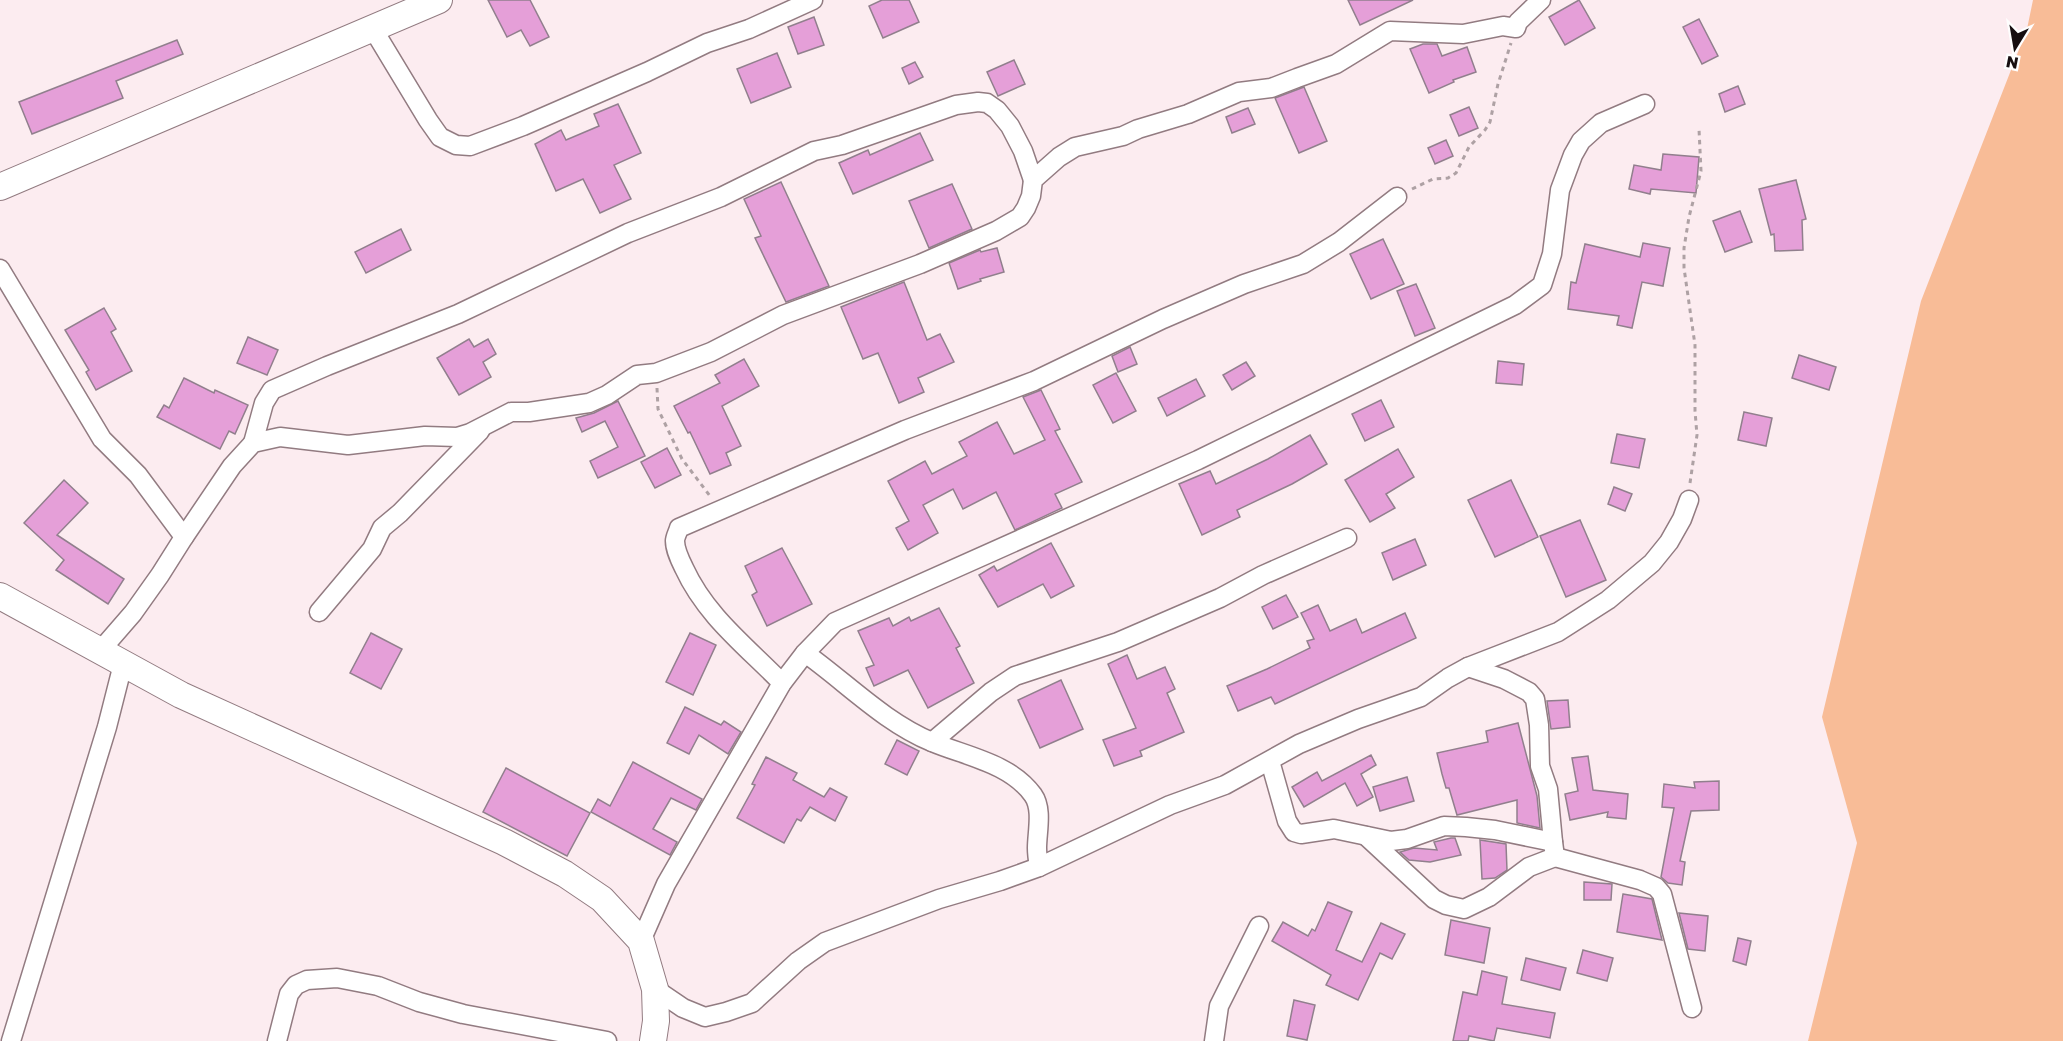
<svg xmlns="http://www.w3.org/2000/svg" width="2063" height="1041" viewBox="0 0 2063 1041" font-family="'Golos Text',sans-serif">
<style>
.green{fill:#f8bc97}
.building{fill:#e59fd8;stroke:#917f8d;stroke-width:1.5}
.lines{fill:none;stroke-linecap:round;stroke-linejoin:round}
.street-casing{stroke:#927b81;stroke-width:21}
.secondary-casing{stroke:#927b81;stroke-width:28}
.path{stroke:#aea1a4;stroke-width:3;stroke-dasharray:4.5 4.5;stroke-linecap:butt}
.street{stroke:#fff;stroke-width:18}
.secondary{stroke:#fff;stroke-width:26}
</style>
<rect width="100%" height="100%" fill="#fcecf0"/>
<polygon class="green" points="2033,0 2063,0 2063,1041 1808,1041 1857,843 1822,717 1921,301 2027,29"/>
<g class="building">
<polygon points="488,0 530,0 549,37 530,46 521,30 507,37"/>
<polygon points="882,0 909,0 919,22 883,38 869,6"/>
<polygon points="1348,0 1413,0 1360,25"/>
<polygon points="1579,0 1595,28 1565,45 1549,17"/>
<polygon points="814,17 824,45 798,54 788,27"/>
<polygon points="1699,19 1718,56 1702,64 1683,27"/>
<polygon points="177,40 183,54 116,81 123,98 32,134 19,102"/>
<polygon points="1423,44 1437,44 1442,56 1467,47 1476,72 1453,80 1454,82 1429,93 1410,49"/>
<polygon points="777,53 791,87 751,103 737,69"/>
<polygon points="1014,60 1025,84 998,96 987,72"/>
<polygon points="915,62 923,77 909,84 902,68"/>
<polygon points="1738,86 1745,104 1725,112 1719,94"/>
<polygon points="1304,87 1327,141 1299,153 1275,98"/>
<polygon points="618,104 641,153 614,165 631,199 600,213 583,179 556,191 535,144 561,130 566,140 599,126 594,114"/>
<polygon points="1469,107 1478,128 1459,136 1450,115"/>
<polygon points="1248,108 1255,124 1232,133 1226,117"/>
<polygon points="920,133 933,160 853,194 839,163 868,150 870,155"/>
<polygon points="1446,140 1453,156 1435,164 1428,148"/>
<polygon points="1663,154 1699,157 1696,193 1651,189 1650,194 1629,189 1634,165 1661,170"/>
<polygon points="1796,180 1806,219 1802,220 1803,250 1775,251 1774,234 1771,235 1759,189"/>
<polygon points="781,182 829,286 786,302 755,238 761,236 744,199"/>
<polygon points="952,184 972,229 929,248 909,201"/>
<polygon points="1740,211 1752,242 1725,252 1713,221"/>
<polygon points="401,229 411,250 366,273 355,252"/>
<polygon points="1383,239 1404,284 1371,299 1350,254"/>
<polygon points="1643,243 1670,248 1663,286 1642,282 1632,328 1617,325 1619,316 1568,309 1571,282 1576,283 1585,244 1640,257"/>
<polygon points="997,248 1004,272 980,279 981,281 958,289 949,263 980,250 981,252"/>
<polygon points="904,282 927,340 940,334 954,362 918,378 924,392 899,403 878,353 863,359 841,307"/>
<polygon points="1416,284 1435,328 1415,336 1397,291"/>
<polygon points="104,308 116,329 111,332 132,371 96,390 86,372 89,370 65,330"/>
<polygon points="248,337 278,350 267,375 237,363"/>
<polygon points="469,339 474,347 488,339 496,354 483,362 491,377 459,395 437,358"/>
<polygon points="1130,347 1137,364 1118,372 1112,356"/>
<polygon points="1799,355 1836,367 1829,390 1792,378"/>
<polygon points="744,359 759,386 722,406 741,446 726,453 731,465 710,474 690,432 688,433 674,406 720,383 715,375"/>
<polygon points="1498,361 1524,364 1522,385 1496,383"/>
<polygon points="1246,362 1255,376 1232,390 1223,375"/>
<polygon points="1116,373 1136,411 1113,423 1093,385"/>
<polygon points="184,378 214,393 215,390 248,405 235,434 229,431 220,449 157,417 164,405 169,408"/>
<polygon points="1196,379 1205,396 1167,416 1158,398"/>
<polygon points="1041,390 1060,429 1055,431 1082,482 1055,494 1062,508 1015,530 996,492 963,509 953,489 923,505 938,533 908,550 896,528 909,521 888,481 925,461 932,474 967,456 959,442 997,422 1014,454 1045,440 1023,397"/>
<polygon points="1381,400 1394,427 1365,441 1352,414"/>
<polygon points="618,401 645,456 598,478 590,461 618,447 605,421 582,432 576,418 594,413"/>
<polygon points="1744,412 1772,418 1766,446 1738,440"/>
<polygon points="1617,434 1645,439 1639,468 1611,463"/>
<polygon points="1310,435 1327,464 1292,484 1237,510 1240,517 1202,535 1179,484 1210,471 1216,484 1268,459"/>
<polygon points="667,448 681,475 655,488 641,462"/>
<polygon points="1398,449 1414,477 1386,494 1395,508 1370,522 1345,480"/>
<polygon points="64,480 88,503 57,535 124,579 108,604 56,570 64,560 24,523"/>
<polygon points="1511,480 1538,537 1495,557 1468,500"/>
<polygon points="1614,487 1632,494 1625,511 1608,504"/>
<polygon points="1580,520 1606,580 1566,597 1540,536"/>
<polygon points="1415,539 1426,565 1393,580 1382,553"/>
<polygon points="1051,543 1074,586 1051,598 1043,584 998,607 979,575 994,566 997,571"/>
<polygon points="782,548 812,604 767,626 752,595 757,592 745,566"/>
<polygon points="1286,595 1298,617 1273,629 1262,607"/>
<polygon points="1318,605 1330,631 1356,619 1362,633 1405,613 1416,638 1275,704 1271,697 1238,711 1227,686 1267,669 1310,648 1307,641 1314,639 1301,613"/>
<polygon points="939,608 960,646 956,648 974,683 928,708 908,670 874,686 866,668 874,665 858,631 889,618 893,626 909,617 911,621"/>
<polygon points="371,633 402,649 381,689 350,673"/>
<polygon points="690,633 716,645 693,695 666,682"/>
<polygon points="1127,655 1137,679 1165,667 1175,689 1167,693 1184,732 1140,751 1142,756 1114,766 1103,740 1136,728 1108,664"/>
<polygon points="1061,680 1083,729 1040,748 1018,700"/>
<polygon points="1568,700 1570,727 1551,729 1547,701"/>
<polygon points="685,707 721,725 724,721 741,732 728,754 699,735 689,754 667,743"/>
<polygon points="1518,723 1537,796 1540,828 1517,823 1517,800 1457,815 1449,788 1446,788 1442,774 1437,753 1488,742 1486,731"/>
<polygon points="897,740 919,751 907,775 885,764"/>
<polygon points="1371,755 1376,765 1361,774 1373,797 1357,806 1345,783 1304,807 1292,787 1317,772 1322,781"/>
<polygon points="1588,756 1593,790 1628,794 1626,819 1607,817 1608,812 1570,820 1565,794 1578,791 1572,758"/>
<polygon points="766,757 797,773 793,780 824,797 830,788 847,797 835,821 810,807 801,821 797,819 784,843 737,818 755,785 752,784"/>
<polygon points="633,762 702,799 696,810 671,798 653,829 677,842 670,855 591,812 598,799 610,806"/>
<polygon points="506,768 590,813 567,856 483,812"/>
<polygon points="1407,777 1414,801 1380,811 1373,787"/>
<polygon points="1719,781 1719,810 1691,811 1680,861 1685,862 1682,885 1668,883 1661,877 1674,808 1662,807 1664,784 1695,788 1694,782"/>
<polygon points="1451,838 1455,838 1461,855 1430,862 1409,860 1400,852 1414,848 1437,850 1434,842"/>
<polygon points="1480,840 1506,844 1507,870 1495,878 1482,879"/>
<polygon points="1584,882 1612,884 1611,900 1584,900"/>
<polygon points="1623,894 1652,899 1662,940 1617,932"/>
<polygon points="1328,902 1352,912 1336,950 1362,962 1381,923 1405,934 1392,959 1380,953 1358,1000 1326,985 1331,975 1272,941 1283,922 1308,936 1312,929 1315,931"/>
<polygon points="1679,913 1708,916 1705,951 1688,949"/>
<polygon points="1451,920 1490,928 1484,963 1445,955"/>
<polygon points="1738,938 1751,941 1746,965 1733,961"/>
<polygon points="1583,950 1613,958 1607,981 1577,973"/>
<polygon points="1526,958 1566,968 1560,990 1521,980"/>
<polygon points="1482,971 1507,977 1502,1004 1555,1013 1550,1038 1497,1028 1494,1041 1469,1036 1468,1041 1453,1041 1463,992 1477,995"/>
<polygon points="1294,1000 1315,1005 1307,1040 1287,1036"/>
</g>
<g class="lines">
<g class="street-casing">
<g id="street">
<polyline points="373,29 428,120 440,137 456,145 470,146 523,126 647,72 707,43 749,29 813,0"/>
<polyline points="0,269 102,439 138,475 184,537 160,575 133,613 100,651"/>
<polyline points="253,443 264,403 272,390 327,366 458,314 628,233 721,197 814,151 842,145 956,105 978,102 987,103 997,110 1010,126 1023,151 1033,180"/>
<polyline points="184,537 232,466 253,443 280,437 348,445 425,436 457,437 470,433 511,412 529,412 589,403 607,395 637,375 656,373 711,352 783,315 920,264 996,231 1020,217 1026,208 1031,196 1033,180 1059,157 1075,147 1123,136 1138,129 1188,114 1239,92 1271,88 1297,78 1336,64 1390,31 1463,34 1503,26 1516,28 1518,22 1541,0"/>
<polyline points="319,612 372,549 382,528 400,513 480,431"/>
<path d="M805,653C847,683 884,722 932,742C965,756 1010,763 1033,795C1043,809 1037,832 1037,848C1037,854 1038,861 1039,867"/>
<polyline points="1468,667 1504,679 1529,692 1535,699 1539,725 1540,766 1548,789 1553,842"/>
<path d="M782,683C746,646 706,616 684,568C680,560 675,550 675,541C675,537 678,532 679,528L905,430L1034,381L1163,319L1244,284L1303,264L1339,242L1397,197"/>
<polyline points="932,742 991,692 1015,676 1118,642 1220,598 1263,575 1347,538"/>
<polyline points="1270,761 1287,821 1294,832 1301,834 1334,829 1391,841 1407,839 1444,826 1466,827 1495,830 1553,842 1555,857"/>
<polyline points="1366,836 1434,899 1446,905 1464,909 1489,897 1529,867 1555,857 1640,880 1656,887 1662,894 1692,1008"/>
<polyline points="641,941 666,884 782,683 805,653 835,622 1198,460 1515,305 1542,285 1552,254 1560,190 1573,155 1581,141 1601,123 1645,104"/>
<polyline points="655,989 683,1008 705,1017 726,1012 752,1003 798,961 825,942 939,899 1000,881 1039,867 1170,805 1225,785 1299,744 1358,719 1421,697 1448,678 1468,667 1558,632 1608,600 1652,563 1669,542 1682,519 1689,500"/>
<polyline points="11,1041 107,727 123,664"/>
<polyline points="277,1041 289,994 296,985 307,980 337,978 378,986 419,1002 463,1014 607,1041"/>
<polyline points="1214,1041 1219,1006 1259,926"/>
</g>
</g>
<g class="secondary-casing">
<g id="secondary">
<polyline points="0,187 439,0"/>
<polyline points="0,596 181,695 504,842 565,874 602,899 641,941 655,989 656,1021 653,1041"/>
</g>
</g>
<g class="path">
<polyline points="1412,189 1433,179 1448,178 1456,173 1469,147 1485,130 1490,122 1498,84 1511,43"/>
<polyline points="657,388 658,409 682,459 710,496"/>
<polyline points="1690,483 1697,435 1695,411 1695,345 1684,268 1684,248 1689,217 1701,171 1699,129"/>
</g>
<use href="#street" class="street"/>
<use href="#secondary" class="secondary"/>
</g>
<g transform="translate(2015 48) rotate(191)" stroke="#fefefe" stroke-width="4.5" paint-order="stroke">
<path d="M0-4.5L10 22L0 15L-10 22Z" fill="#160e10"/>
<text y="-9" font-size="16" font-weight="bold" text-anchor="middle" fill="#160e10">N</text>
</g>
</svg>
